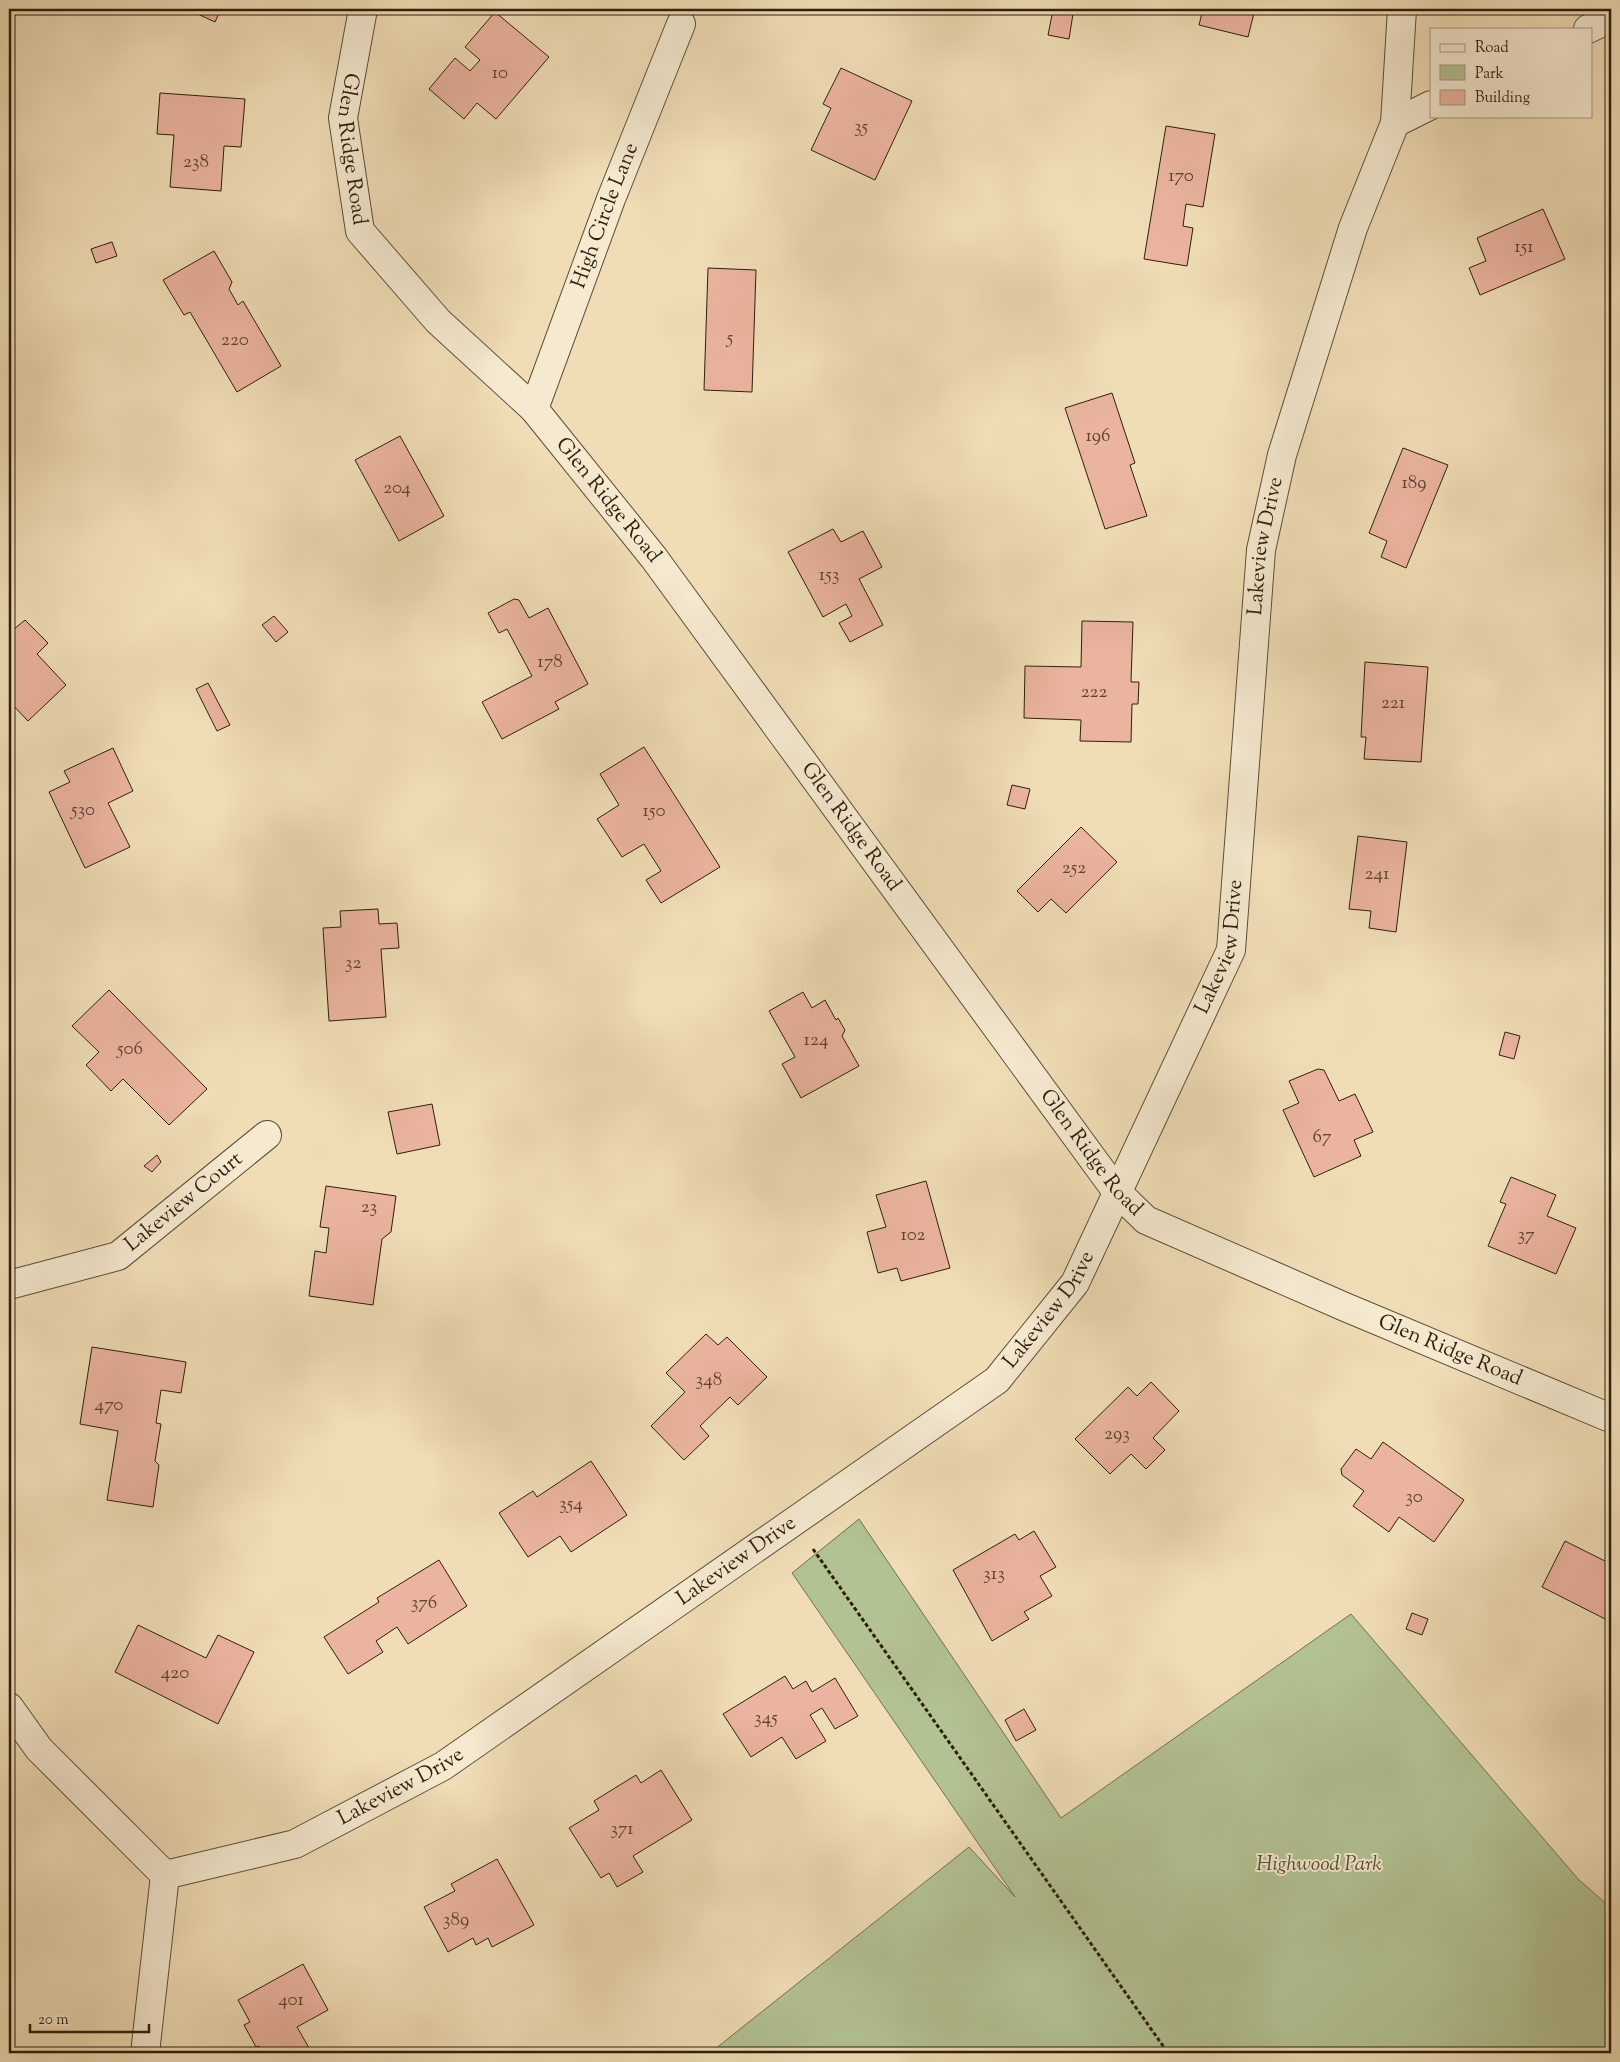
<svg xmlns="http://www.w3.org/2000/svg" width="1620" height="2062" viewBox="0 0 1620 2062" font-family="'Sorts Mill Goudy',serif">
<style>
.green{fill:#b3c293;stroke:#707050}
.building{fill:#ebb49f;stroke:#2e1f0d}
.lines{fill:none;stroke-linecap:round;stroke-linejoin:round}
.minor-casing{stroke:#5e4e37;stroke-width:30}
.path{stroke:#2e1f0d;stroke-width:3;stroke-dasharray:4 2.5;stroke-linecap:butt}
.minor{stroke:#f5e9d0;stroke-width:28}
.labels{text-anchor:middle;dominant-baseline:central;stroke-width:4;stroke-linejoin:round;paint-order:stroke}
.number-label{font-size:19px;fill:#5d4432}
.street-label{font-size:21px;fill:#2e1f0d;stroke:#f5e9d0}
.park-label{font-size:21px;font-style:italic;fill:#565035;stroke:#f5e9d0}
</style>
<rect width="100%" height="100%" fill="#f0ddb6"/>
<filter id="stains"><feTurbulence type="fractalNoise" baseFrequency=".004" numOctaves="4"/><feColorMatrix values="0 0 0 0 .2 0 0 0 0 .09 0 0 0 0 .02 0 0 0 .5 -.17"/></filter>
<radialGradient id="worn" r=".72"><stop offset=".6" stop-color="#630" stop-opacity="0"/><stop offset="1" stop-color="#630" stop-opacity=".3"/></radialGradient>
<polygon class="green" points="859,1519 1061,1818 1351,1614 1578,1879 1611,1908 1611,2053 710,2053 969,1847 1015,1897 792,1573"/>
<g class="building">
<polygon points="187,9 221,9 215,22"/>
<polygon points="1203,9 1255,9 1248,37 1199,25"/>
<polygon points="1053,10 1073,14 1069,39 1048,35"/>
<polygon points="495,12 549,57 496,119 477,103 464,119 429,89 455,58 470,71 480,60 465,47"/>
<polygon points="841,68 912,101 875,180 811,150 831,108 823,104"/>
<polygon points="160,93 245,99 241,147 224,146 221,191 170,187 174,135 157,134"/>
<polygon points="1166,126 1215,134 1203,207 1186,204 1183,226 1193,228 1187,266 1144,259"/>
<polygon points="1543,209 1565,259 1480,295 1469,268 1486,261 1477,238"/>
<polygon points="112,242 117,256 96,263 91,249"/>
<polygon points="214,251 232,282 229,289 238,305 243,301 281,366 237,392 190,312 184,315 163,280"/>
<polygon points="708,268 756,270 752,392 704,390"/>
<polygon points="1112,393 1135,463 1130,465 1147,516 1105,529 1065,408"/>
<polygon points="400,436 444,516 399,541 355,460"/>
<polygon points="1403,448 1448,465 1406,568 1381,557 1387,541 1369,533"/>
<polygon points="833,529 841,542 863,531 882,567 859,579 883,625 850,642 839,623 852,616 846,604 823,617 788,552"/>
<polygon points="514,599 519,600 529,618 548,608 588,684 555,702 559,709 502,739 482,702 532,676 507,629 499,633 488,613"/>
<polygon points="274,616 288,632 276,642 262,625"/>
<polygon points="25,620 48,643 37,654 66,685 28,721 9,701 9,625 13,630"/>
<polygon points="1082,621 1133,622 1131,682 1139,682 1138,704 1132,704 1131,742 1080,741 1081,720 1024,718 1025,666 1081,667"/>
<polygon points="1365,662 1428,667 1421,762 1364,759 1366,737 1361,737"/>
<polygon points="208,683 230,725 217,731 196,689"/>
<polygon points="644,747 720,867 661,903 646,880 661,871 644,844 622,857 597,819 619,805 600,774"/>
<polygon points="113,748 133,791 108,803 130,847 85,868 49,792 70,782 64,771"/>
<polygon points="1012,785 1030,789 1025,809 1007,805"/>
<polygon points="1081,827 1117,862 1066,913 1051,899 1038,912 1017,891"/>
<polygon points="1358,836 1407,842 1396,932 1369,928 1371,911 1349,909"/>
<polygon points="378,909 379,924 397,923 399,948 381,949 386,1017 329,1021 323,928 341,927 340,911"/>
<polygon points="109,990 207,1089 169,1125 123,1079 111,1091 86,1065 99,1052 72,1026"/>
<polygon points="803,992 812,1008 825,1000 836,1020 838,1018 845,1030 842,1036 859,1066 801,1098 782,1064 795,1057 769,1011"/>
<polygon points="1505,1032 1520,1036 1514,1059 1499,1055"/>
<polygon points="1318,1069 1324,1070 1339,1101 1355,1094 1373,1132 1354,1140 1361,1156 1314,1177 1283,1110 1299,1103 1289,1081"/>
<polygon points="432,1104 440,1145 397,1154 388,1112"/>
<polygon points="157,1155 161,1162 152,1172 144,1166"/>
<polygon points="1511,1177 1556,1195 1547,1216 1576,1228 1556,1274 1488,1246 1506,1204 1500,1202"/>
<polygon points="926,1181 950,1268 901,1281 897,1268 878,1273 867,1232 886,1227 876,1195"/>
<polygon points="326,1186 396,1196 391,1232 382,1239 373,1305 309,1296 315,1251 326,1253 329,1228 320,1227"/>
<polygon points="706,1334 718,1345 727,1337 767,1377 738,1405 730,1397 700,1426 709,1436 684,1460 651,1426 685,1392 666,1373"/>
<polygon points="92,1347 186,1362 181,1393 161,1390 156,1423 161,1424 155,1461 159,1465 153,1507 107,1500 118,1431 80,1424"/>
<polygon points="1151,1382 1179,1411 1153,1438 1165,1450 1146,1469 1131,1454 1110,1474 1075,1439 1128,1387 1137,1396"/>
<polygon points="1383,1442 1464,1500 1434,1542 1399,1517 1389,1532 1353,1506 1364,1491 1342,1475 1341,1469 1356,1449 1371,1459"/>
<polygon points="591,1461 627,1515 571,1552 560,1536 528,1557 499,1513 533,1491 537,1497"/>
<polygon points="1034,1531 1056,1567 1040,1576 1052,1596 1024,1612 1029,1619 992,1641 953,1570 1015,1534 1019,1540"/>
<polygon points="1565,1541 1611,1564 1611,1622 1542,1587"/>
<polygon points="439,1560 467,1606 408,1644 397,1627 376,1641 383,1652 348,1674 324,1637 379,1602 377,1598"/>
<polygon points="1412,1613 1428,1619 1422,1635 1406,1629"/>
<polygon points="138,1625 206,1658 218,1635 254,1652 218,1724 115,1672"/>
<polygon points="785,1676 793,1689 806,1681 812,1692 835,1678 858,1716 835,1729 822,1708 810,1715 826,1741 796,1759 782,1737 751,1757 723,1714"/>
<polygon points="1024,1709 1036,1730 1016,1741 1005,1720"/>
<polygon points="661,1770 692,1820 633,1856 643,1872 617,1887 609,1873 601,1878 569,1828 599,1810 594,1801 636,1775 641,1783"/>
<polygon points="497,1859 534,1925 492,1947 488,1938 476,1945 473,1938 448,1952 424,1907 455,1891 451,1884"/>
<polygon points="303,1964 328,2010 297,2027 312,2053 263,2053 259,2046 256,2047 244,2025 250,2022 238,2000"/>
</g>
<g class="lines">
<g class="minor-casing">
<g id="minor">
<path id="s1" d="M363,9L343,118L360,231L438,321L534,409L654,558L1117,1192L1146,1220L1345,1307L1608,1417L1611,1416"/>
<polyline points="1588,29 1611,18"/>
<polyline points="1395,123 1402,9"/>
<path id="s2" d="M534,409L611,199L681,24"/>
<path id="s3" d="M9,1285L118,1256L267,1135"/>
<polyline points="9,1707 39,1749 165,1875"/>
<path id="s4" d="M165,1875L295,1844L443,1766L997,1380L1075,1283L1231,950L1261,550L1282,455L1353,228L1395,123L1431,105"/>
<polyline points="145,2053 165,1875"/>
</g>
</g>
<polyline class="path" points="813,1549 1168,2053"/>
<use href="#minor" class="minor"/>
</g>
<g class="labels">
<g class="number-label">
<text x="500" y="73">10</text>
<text x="861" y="127">35</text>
<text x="196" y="162">238</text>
<text x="1181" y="176">170</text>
<text x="1524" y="247">151</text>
<text x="730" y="338">5</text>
<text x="235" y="340">220</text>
<text x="1098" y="436">196</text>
<text x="1414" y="483">189</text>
<text x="397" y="488">204</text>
<text x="829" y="575">153</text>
<text x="550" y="662">178</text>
<text x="1094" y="692">222</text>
<text x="1393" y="703">221</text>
<text x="83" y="810">530</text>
<text x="654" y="811">150</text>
<text x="1074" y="868">252</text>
<text x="1377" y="874">241</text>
<text x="353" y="963">32</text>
<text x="816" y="1040">124</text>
<text x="130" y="1049">506</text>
<text x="1322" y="1137">67</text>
<text x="369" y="1207">23</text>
<text x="913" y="1235">102</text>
<text x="1526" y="1235">37</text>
<text x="709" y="1380">348</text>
<text x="109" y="1405">470</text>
<text x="1117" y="1434">293</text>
<text x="1414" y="1497">30</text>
<text x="571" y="1504">354</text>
<text x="994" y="1574">313</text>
<text x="424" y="1603">376</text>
<text x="175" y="1673">420</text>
<text x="766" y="1718">345</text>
<text x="622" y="1829">371</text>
<text x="456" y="1920">389</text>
<text x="291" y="2000">401</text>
</g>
<g class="street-label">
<text stroke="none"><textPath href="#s1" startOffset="142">Glen Ridge Road</textPath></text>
<text stroke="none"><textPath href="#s2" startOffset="206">High Circle Lane</textPath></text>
<text stroke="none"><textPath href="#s1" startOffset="592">Glen Ridge Road</textPath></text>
<text stroke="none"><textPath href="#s4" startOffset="1874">Lakeview Drive</textPath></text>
<text stroke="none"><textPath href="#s1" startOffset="999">Glen Ridge Road</textPath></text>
<text stroke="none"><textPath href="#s4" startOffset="1469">Lakeview Drive</textPath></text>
<text stroke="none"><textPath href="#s1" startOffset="1404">Glen Ridge Road</textPath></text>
<text stroke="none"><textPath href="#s3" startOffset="198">Lakeview Court</textPath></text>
<text stroke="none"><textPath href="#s4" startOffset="1064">Lakeview Drive</textPath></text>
<text stroke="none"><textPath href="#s1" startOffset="1822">Glen Ridge Road</textPath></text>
<text stroke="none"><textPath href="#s4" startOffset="659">Lakeview Drive</textPath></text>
<text stroke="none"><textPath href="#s4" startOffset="254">Lakeview Drive</textPath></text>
</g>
<g class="park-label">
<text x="1319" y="1865">Highwood Park</text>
</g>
</g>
<rect width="1620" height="2062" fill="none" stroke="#f0ddb6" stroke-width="30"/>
<rect x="10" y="10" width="1600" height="2042" fill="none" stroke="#2e1f0d" stroke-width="2.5"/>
<rect x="15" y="15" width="1590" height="2032" fill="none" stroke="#2e1f0d"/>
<rect x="1430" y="28" width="162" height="90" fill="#f5e9d0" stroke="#a59882"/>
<rect x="1440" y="44" width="25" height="8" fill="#f5e9d0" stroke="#a59882"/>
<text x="1475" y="52" font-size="15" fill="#2e1f0d">Road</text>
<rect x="1440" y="65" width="25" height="15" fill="#b3c293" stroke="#a59882"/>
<text x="1475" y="78" font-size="15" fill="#2e1f0d">Park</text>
<rect x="1440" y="90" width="25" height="15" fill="#ebb49f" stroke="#a59882"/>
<text x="1475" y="102" font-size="15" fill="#2e1f0d">Building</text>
<path d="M30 2024v8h119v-8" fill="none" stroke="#2e1f0d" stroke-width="2.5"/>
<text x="38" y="2024" font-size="15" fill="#2e1f0d" stroke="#f5e9d0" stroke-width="4" paint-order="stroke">20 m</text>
<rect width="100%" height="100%" filter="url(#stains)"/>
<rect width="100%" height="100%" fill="url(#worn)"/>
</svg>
